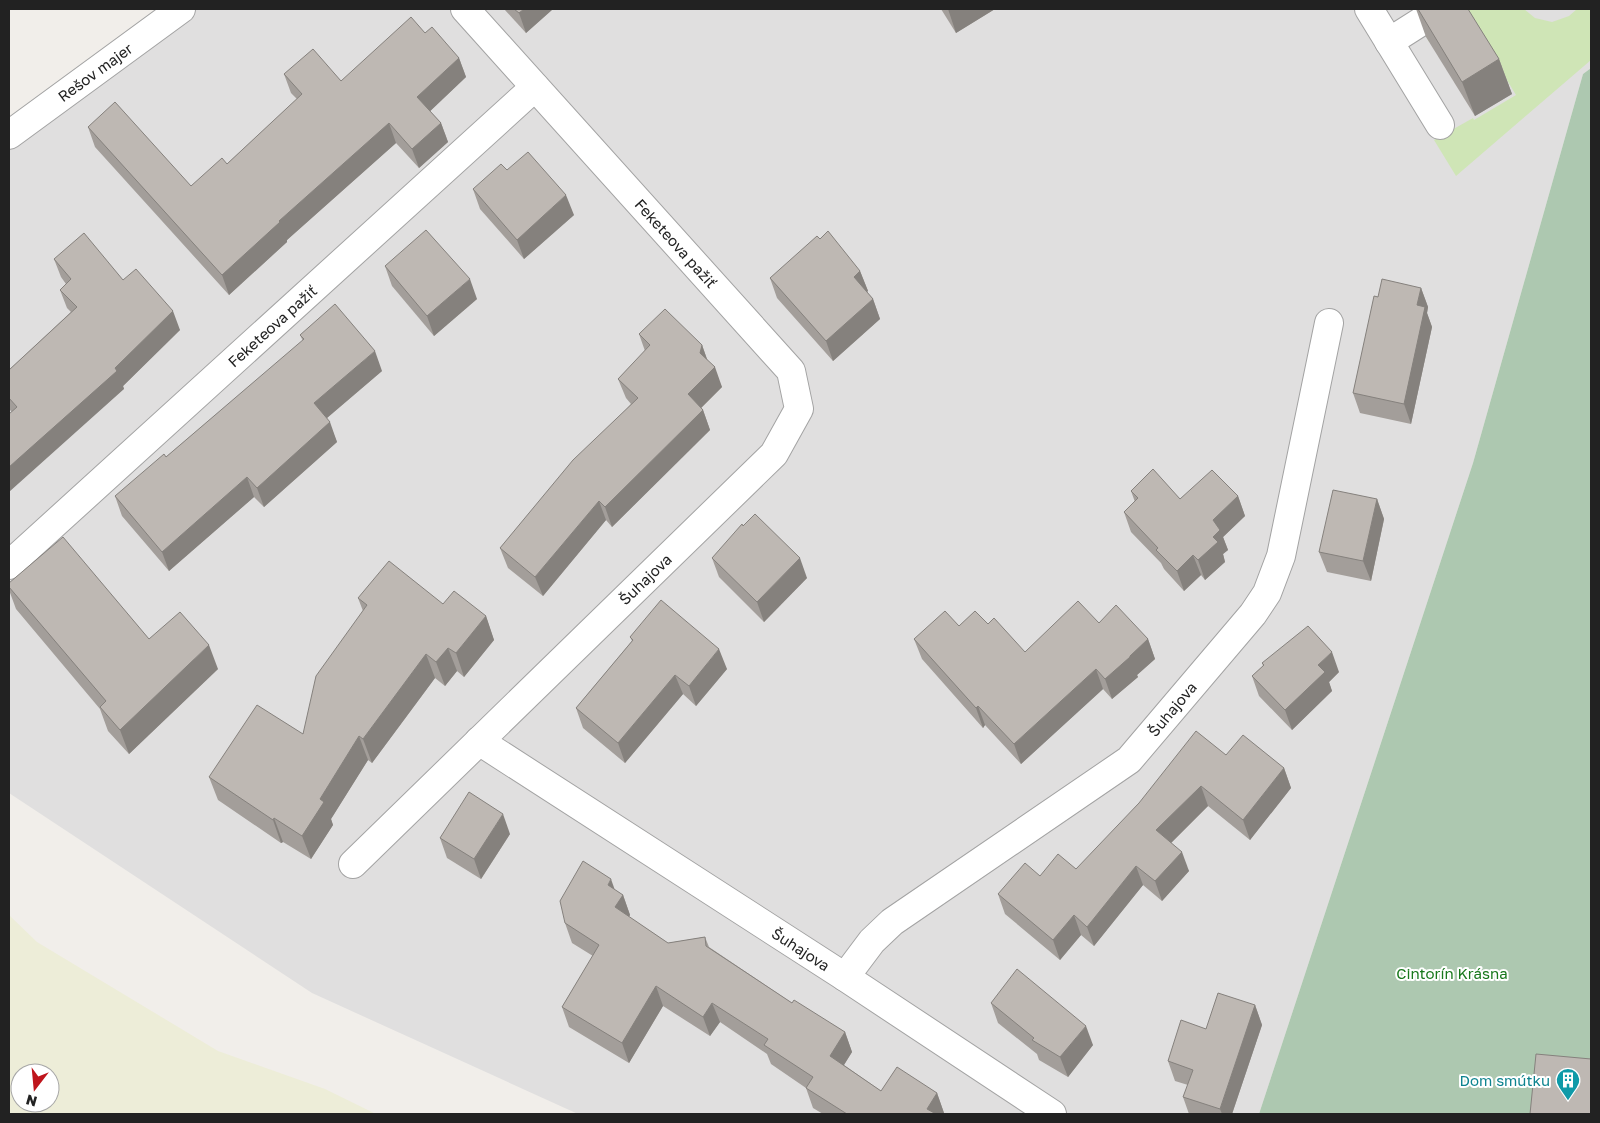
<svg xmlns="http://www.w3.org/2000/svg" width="1600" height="1123" viewBox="0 0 1600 1123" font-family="'Golos Text',sans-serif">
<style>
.residential{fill:#e0dfdf}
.farmland{fill:#ededd8;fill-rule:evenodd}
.grass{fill:#cfe5b6}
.cemetery{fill:#adc8b0}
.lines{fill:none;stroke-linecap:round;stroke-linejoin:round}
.minor-casing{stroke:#a3a3a3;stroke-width:30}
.minor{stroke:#fff;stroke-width:28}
.wall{fill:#a39e9a}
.shaded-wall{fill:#85817d}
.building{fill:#beb8b3;stroke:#85817d}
.labels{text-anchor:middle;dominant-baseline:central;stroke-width:4;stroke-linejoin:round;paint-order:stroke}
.street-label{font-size:15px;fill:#222;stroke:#fff}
.park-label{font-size:15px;fill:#18781c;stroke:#fff}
.culture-label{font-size:15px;fill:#0d838f;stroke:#fff;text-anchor:end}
</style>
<rect width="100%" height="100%" fill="#f1eeea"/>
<polygon class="residential" points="181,9 1591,9 1591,68 1583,74 1473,463 1259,1114 578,1114 312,993 9,793 9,135"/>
<path class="farmland" d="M9,915L37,942L218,1051L325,1089L376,1114H9ZM20,1073H50V1103H20Z"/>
<polygon class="grass" points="1461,9 1524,9 1535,18 1552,22 1569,16 1577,9 1591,9 1591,60 1456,176 1434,140 1473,118 1474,120 1516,95 1469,18 1429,42 1425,34"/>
<polygon class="cemetery" points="1591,68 1591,1114 1259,1114 1473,463 1583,74"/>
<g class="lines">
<g class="minor-casing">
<g id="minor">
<polyline points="1369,9 1440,125"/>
<polyline points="1389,42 1441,9"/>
<polyline points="9,135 181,9"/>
<polyline points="9,565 535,87"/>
<polyline points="479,741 845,977 1052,1114"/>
<polyline points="353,864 774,454 799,409 791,371 465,9"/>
<polyline points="845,977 872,941 892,922 1129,760 1253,614 1267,593 1281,556 1329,323"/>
</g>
</g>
<use href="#minor" class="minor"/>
</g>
<g class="wall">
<polygon points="504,9 553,9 526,33"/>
<polygon points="941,9 995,9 956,33"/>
<polygon points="1416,9 1418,9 1499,59 1512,94 1475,116 1426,37"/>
<polygon points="425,33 459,58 466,77 430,111 441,123 448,142 419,168 396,143 287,240 287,242 229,295 95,147 88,127 191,186 227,164 297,99 291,93 284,74 341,81"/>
<polygon points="473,189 574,215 524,259 480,209"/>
<polygon points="820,239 860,271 868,291 867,292 873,299 880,319 833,361 777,298 770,278"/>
<polygon points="54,259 123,280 180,330 123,386 124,389 12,412 9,409 9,370 71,312 67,308 60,290 66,284 61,277"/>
<polygon points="385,266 477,299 434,336 392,286"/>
<polygon points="1421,288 1428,307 1427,313 1432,327 1411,424 1360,413 1353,393 1378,297"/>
<polygon points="639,334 702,345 707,359 722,387 701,408 703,410 710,430 612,527 606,520 543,596 508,568 500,548 631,404 626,398 618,379 645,351"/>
<polygon points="300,335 382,371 327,418 337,442 264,507 254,497 169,571 122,516 115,496 166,457 303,341"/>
<polygon points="1131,491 1180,499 1238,496 1245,516 1223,537 1228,550 1223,554 1225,562 1205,580 1201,575 1184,591 1164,569 1161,563 1131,532 1124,512 1135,502"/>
<polygon points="1377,499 1384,519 1371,581 1327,572 1319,552"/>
<polygon points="743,526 807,578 764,622 719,577 712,558"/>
<polygon points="9,583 149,639 218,669 129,754 108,731 100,709 16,609 9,590"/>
<polygon points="358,598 443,604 486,616 494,640 464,677 457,671 445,686 435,678 372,763 368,760 331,819 333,825 311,859 283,842 281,843 218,800 209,777 303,734 363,611"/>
<polygon points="1099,623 1148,639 1155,659 1137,675 1138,677 1112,699 1103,689 1021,764 985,725 983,728 922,659 914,639 959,626 1025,652"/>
<polygon points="630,637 727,669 696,706 683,694 625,763 583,728 576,708 632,641"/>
<polygon points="1262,663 1339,672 1329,682 1332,691 1292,730 1259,696 1252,676 1263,666"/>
<polygon points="1226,755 1284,768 1291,788 1250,840 1208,806 1171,843 1189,871 1162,901 1143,885 1094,946 1081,935 1060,960 1005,914 998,894 1040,876 1076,869"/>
<polygon points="510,834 481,879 447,858 440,838"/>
<polygon points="615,890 623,895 630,915 629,917 668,943 705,937 709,947 792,1003 845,1032 852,1052 844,1065 881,1091 937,1093 944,1113 943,1114 823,1114 813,1108 806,1088 771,1064 767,1054 720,1022 710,1036 663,1006 629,1063 569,1027 562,1007 593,956 572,943 565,923"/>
<polygon points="991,1003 1093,1045 1068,1077 1039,1060 1037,1054 998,1023"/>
<polygon points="1255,1005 1262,1025 1232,1114 1189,1114 1183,1097 1188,1085 1175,1081 1168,1061 1206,1029"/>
</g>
<g class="shaded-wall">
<polygon points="524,9 553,9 526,33 519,13"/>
<polygon points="948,9 995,9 956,33"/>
<polygon points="459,58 466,77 424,117 417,97"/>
<polygon points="1499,59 1512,94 1475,116 1462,82"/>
<polygon points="389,123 396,143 287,240 287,242 229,295 222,275 279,221"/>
<polygon points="441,123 448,142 419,168 412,149"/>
<polygon points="566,195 574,215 524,259 517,240"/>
<polygon points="860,271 868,291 861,297 854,277"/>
<polygon points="470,279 477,299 434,336 427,316"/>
<polygon points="1421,288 1428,307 1427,313 1432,327 1411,424 1404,404 1417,305"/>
<polygon points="873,299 880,319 833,361 826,341"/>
<polygon points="173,311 180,330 123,386 124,389 9,492 9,467 115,368"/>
<polygon points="702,345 709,365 700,353"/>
<polygon points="375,351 382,371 321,423 314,403"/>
<polygon points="715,367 722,387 695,414 688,394"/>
<polygon points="703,410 710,430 612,527 605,507"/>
<polygon points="330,422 337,442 264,507 257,488"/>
<polygon points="247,477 254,497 169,571 162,552"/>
<polygon points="1238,496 1245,516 1223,537 1228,550 1223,554 1225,562 1205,580 1198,560 1213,537 1213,520"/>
<polygon points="1377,499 1384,519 1371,581 1363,561"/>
<polygon points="599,501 606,520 543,596 535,577"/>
<polygon points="1193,555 1201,575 1184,591 1177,571"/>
<polygon points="800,558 807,578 764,622 757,602"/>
<polygon points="486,616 494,640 464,677 456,653"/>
<polygon points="1148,639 1155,659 1137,675 1138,677 1112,699 1105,679"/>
<polygon points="209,645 218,669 129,754 120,730"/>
<polygon points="448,648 457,671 445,686 436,662"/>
<polygon points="719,649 727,669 696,706 689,686"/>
<polygon points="1332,652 1339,672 1329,682 1332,691 1292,730 1285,710 1318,665"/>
<polygon points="426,654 435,678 372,763 363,739"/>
<polygon points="1096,669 1103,689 1021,764 1014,744"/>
<polygon points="675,675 683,694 625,763 618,743"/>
<polygon points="978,706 985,725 983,728 976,708"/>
<polygon points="359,736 368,760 331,819 333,825 311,859 302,836 320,799"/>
<polygon points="1284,768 1291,788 1250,840 1243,820"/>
<polygon points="1201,786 1208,806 1164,850 1156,830"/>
<polygon points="503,814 510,834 481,879 474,859"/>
<polygon points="274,818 283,842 281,843 273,820"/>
<polygon points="1182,852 1189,871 1162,901 1155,881"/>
<polygon points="1136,866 1143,885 1094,946 1087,927"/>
<polygon points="611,879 618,899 608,885"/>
<polygon points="623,895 630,915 622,927 615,907"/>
<polygon points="1074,915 1081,935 1060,960 1053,940"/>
<polygon points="656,986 663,1006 629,1063 622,1043"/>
<polygon points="712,1003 720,1022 710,1036 703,1017"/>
<polygon points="1255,1005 1262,1025 1232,1114 1222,1114 1220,1109"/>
<polygon points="1086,1026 1093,1045 1068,1077 1060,1057"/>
<polygon points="845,1032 852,1052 837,1076 830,1056"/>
<polygon points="937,1093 944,1113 943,1114 929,1114 927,1109"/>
</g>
<g class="building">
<polygon points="514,9 524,9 519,13"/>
<polygon points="1418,9 1468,9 1499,59 1462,82"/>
<polygon points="411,17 425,33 432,27 459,58 417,97 441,123 412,149 389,123 279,221 280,222 222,275 88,127 115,102 191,186 222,158 227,164 302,94 284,74 313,49 341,81"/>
<polygon points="528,152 566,195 517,240 473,189 501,164 507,170"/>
<polygon points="426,230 470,279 427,316 385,266"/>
<polygon points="828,231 860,271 854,277 873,299 826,341 770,278 817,236 820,239"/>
<polygon points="84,233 123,280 136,269 173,311 115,368 117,371 9,467 9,414 17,407 9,398 9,370 77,307 60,290 71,279 54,259"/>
<polygon points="1382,279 1421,288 1417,305 1425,307 1404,404 1353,393 1374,296 1378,297"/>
<polygon points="335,304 375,351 314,403 330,422 257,488 247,477 162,552 115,496 164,454 166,457 304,339 300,335"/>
<polygon points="665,309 702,345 700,353 715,367 688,394 703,410 605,507 599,501 535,577 500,548 573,460 638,398 618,379 650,345 639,334"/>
<polygon points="1153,469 1180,499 1212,470 1238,496 1213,520 1220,530 1213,537 1218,542 1198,560 1193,555 1177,571 1156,550 1158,548 1124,512 1138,498 1131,491"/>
<polygon points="1333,490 1377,499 1363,561 1319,552"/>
<polygon points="755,514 800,558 757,602 712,558 742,524 743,526"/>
<polygon points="63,537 149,639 180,612 209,645 120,730 100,707 106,701 9,587 9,583"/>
<polygon points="389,561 443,604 454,591 486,616 456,653 448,648 436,662 426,654 363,739 359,736 320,799 324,802 302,836 274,818 273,820 209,777 257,705 303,734 316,676 367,605 358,598"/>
<polygon points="661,600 719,649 689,686 675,675 618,743 576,708 633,640 630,637"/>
<polygon points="1078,601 1099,623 1116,605 1148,639 1130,656 1130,657 1105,679 1096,669 1014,744 978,706 976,708 914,639 945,611 959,626 975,611 988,624 994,618 1025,652"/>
<polygon points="1308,626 1332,652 1318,665 1325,672 1285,710 1252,676 1264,665 1262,663"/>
<polygon points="1196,731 1226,755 1243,735 1284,768 1243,820 1201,786 1156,830 1182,852 1155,881 1136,866 1087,927 1074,915 1053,940 998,894 1025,863 1040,876 1058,854 1076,869 1139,803"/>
<polygon points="469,792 503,814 474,859 440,838"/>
<polygon points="583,861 611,879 608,885 623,895 615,907 668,943 705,937 706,946 792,1003 794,1000 845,1032 830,1056 881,1091 897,1067 937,1093 927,1109 936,1114 847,1114 806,1088 813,1077 764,1045 768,1039 712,1003 703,1017 656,986 622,1043 562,1007 599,945 565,923 560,901"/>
<polygon points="1017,969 1086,1026 1060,1057 1032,1040 1034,1038 991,1003"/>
<polygon points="1218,993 1255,1005 1220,1109 1183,1097 1193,1070 1168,1061 1181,1020 1206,1029"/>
<polygon points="1536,1054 1591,1059 1591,1114 1530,1114"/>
</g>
<defs>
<g id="building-pin" transform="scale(1.25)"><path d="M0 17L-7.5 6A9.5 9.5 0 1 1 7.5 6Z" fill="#0f9aa8" stroke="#fff"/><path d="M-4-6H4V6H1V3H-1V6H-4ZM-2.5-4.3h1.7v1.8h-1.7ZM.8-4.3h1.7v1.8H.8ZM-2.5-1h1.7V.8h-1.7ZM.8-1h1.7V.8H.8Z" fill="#fff"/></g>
</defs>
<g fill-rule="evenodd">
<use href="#building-pin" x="1568" y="1080"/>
</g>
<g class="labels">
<g class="street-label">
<text transform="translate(95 72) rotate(-36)">Rešov majer</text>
<text transform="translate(676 243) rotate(48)">Feketeova pažiť</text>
<text transform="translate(272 326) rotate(-42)">Feketeova pažiť</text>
<text transform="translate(645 579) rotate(-44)">Šuhajova</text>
<text transform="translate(1172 709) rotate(-50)">Šuhajova</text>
<text transform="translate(801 949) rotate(33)">Šuhajova</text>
</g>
<g class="park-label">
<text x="1452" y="973">Cintorín Krásna</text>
</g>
<g class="culture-label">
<text x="1550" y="1080">Dom smútku</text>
</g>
</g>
<rect width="1600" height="1123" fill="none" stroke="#222222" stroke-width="20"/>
<g transform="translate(35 1088) rotate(196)"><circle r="24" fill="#ffffff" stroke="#a7a7a7"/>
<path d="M0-4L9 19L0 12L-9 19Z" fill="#bf151c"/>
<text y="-8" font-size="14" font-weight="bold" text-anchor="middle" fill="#222222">N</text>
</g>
</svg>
